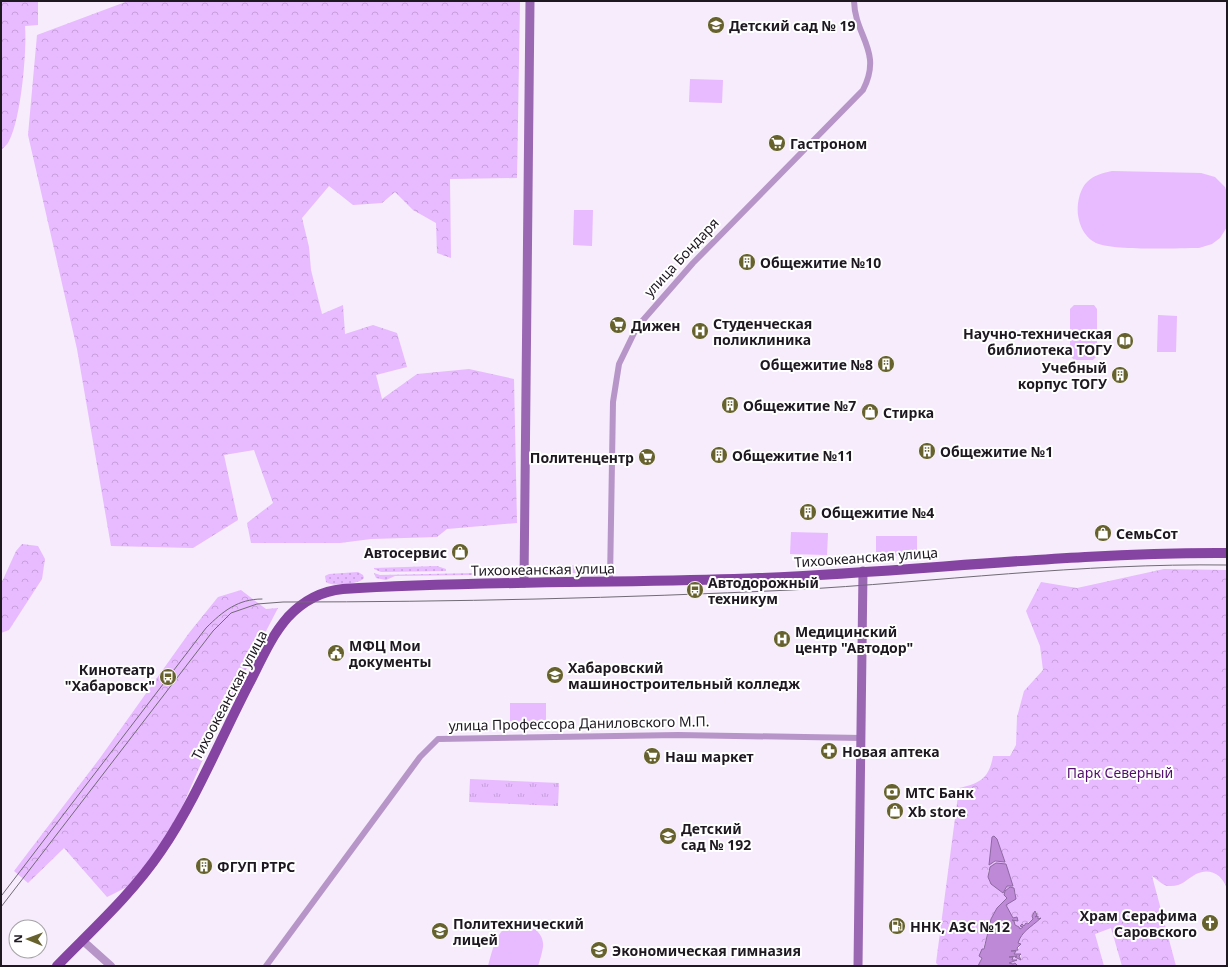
<svg xmlns="http://www.w3.org/2000/svg" width="1228" height="967" viewBox="0 0 1228 967" font-family="'Noto Sans',sans-serif">
<style>
.grass{fill:url(#grass-dots)}
.forest{fill:url(#forest-crowns);fill-rule:evenodd}
.park{fill:url(#park-tufts)}
.pitch{fill:#e8baff}
.water{fill:#be8ad8;stroke:#8e68a1}
.lines{fill:none;stroke-linecap:round;stroke-linejoin:round}
.minor{stroke:#b795c8;stroke-width:6}
.tertiary{stroke:#b795c8;stroke-width:8}
.secondary{stroke:#9a67b3;stroke-width:9}
.primary{stroke:#8543a2;stroke-width:10}
.tram{stroke:#726a76;stroke-width:1}
.labels{text-anchor:middle;dominant-baseline:central;stroke-width:4;stroke-linejoin:round;paint-order:stroke}
.poi-label{font-size:14px;font-weight:bold;fill:#1e1821;stroke:#fff;text-anchor:start}
.street-label{font-size:14px;fill:#1e1821;stroke:#fff}
.park-label{font-size:14px;fill:#55106f;stroke:#fff}
</style>
<defs>
<pattern id="grass-dots" width="8" height="8" patternUnits="userSpaceOnUse"><rect width="8" height="8" fill="#e8baff"/><path d="M2 2h.1M6 6h.1" fill="none" stroke="#c79fda" stroke-width="1.8" stroke-linecap="round"/></pattern>
<pattern id="forest-crowns" width="20" height="18" patternUnits="userSpaceOnUse"><rect width="20" height="18" fill="#e8baff"/><path d="M2 6a3 3 0 1 1 6 0M12 15a3 3 0 1 1 6 0" fill="none" stroke="#c79fda"/></pattern>
<pattern id="park-tufts" width="24" height="20" patternUnits="userSpaceOnUse"><rect width="24" height="20" fill="#e8baff"/><path d="M3 7l-1-3M5 7V3M7 7l1-3M15 17l-1-3M17 17v-4M19 17l1-3" fill="none" stroke="#c79fda"/></pattern>
</defs>
<rect width="100%" height="100%" fill="#f6ecfb"/>
<g class="grass">
<path d="M609,565C608,570 608,574 604,575C595,578 584,572 575,573C565,573 539,576 532,570L538,566Z"/>
<polygon points="437,566 446,569 446,571 381,572 374,569 374,568"/>
<path d="M358,572L363,575L364,578C360,584 332,587 326,582L325,576L329,574Z"/>
<polygon points="374,573 380,575 476,573 475,575 395,576 386,580 376,578"/>
</g>
<g class="forest">
<path d="M1,1H38V25L25,26C27,51 21,119 9,141C8,144 4,147 1,150Z"/>
<polygon points="128,1 520,1 517,178 450,179 451,258 437,253 436,223 413,210 395,192 382,203 353,205 329,186 302,218 309,247 311,270 322,314 343,305 345,334 373,325 397,333 407,367 376,375 382,399 417,374 469,369 514,379 517,523 447,529 437,537 371,539 340,543 251,543 247,523 273,503 254,450 224,455 238,520 193,548 111,546 77,349 28,135 37,35"/>
<polygon points="22,544 38,546 45,559 42,579 9,630 1,633 1,584 16,551"/>
<path d="M1164,569L1227,570V889C1223,875 1210,867 1196,874C1185,880 1182,887 1168,886C1162,885 1157,879 1152,876L1176,966H1122L1111,928L1095,934L1104,966H1018L1015,963L1012,964L1009,963L1016,960L1012,961L1008,957L1015,955L1020,960L1021,954H1014L1011,951L1014,950V948L1017,951L1021,944L1017,943C1022,933 1030,925 1040,920L1037,917H1034L1037,912H1034L1032,916L1033,919L1024,926L1021,925L1023,927L1020,929L1013,923L1014,921L1012,920L1013,919L1017,921V918H1013L1005,905L1016,894L1014,888L1010,887L1008,898L991,919L979,965L939,966L936,963L959,788C981,783 989,778 993,756H1010L1016,745L1017,717L1024,691L1043,670L1040,646L1026,611L1041,582L1077,588ZM997,839L1004,861L990,863ZM988,870L1010,885L1004,888L1003,893L989,881Z"/>
<polygon points="241,590 266,609 278,608 219,722 183,805 165,839 145,867 127,887 107,897 64,848 28,883 14,871 100,758 189,633 218,597"/>
</g>
<polygon class="park" points="470,779 559,783 558,806 469,802"/>
<g class="pitch">
<polygon points="690,79 723,80 722,103 689,102"/>
<path d="M1112,171L1201,173L1215,177L1225,187L1227,193V227L1220,238L1212,244L1199,248C1177,248 1114,251 1096,243C1080,235 1075,214 1079,198C1084,179 1094,175 1112,171Z"/>
<polygon points="574,210 593,210 592,246 573,245"/>
<polygon points="1074,305 1094,305 1097,309 1097,356 1093,360 1074,360 1070,355 1070,309"/>
<polygon points="1158,315 1177,316 1176,352 1157,352"/>
<polygon points="791,532 828,533 827,555 790,554"/>
<polygon points="876,536 917,536 917,556 876,555"/>
<rect x="510" y="703" width="36" height="21"/>
<path d="M514,922C527,922 545,931 543,947C542,953 540,960 538,966H488C493,949 496,930 514,922Z"/>
</g>
<g class="water">
<polygon points="994,836 997,839 1005,862 995,861 989,865 992,837"/>
<polygon points="996,863 1006,864 1013,886 1007,886 1003,893 991,884 988,877 990,867"/>
<path d="M1010,887L1014,888L1016,899L1006,905L1013,918L1017,917L1018,921L1012,920L1014,921L1015,925L1019,927L1020,929L1023,927L1020,926L1022,924L1024,926L1026,923L1028,924L1033,919L1032,916L1035,911L1037,915L1035,917L1038,916V919L1041,918C1030,928 1022,931 1018,943L1021,944L1017,948L1018,950L1011,951H1016L1014,954H1021L1019,956L1021,960L1015,957L1017,956L1009,957H1013L1012,960H1017L1009,963L1013,964L1015,963L1018,966H978L982,958L979,956L982,949H984L991,919L997,908L1007,898L1004,895L1005,891Z"/>
</g>
<g class="lines">
<g class="minor">
<path d="M610,581L613,402L619,364L637,327L693,263L863,90C883,51 855,37 854,1"/>
<polyline points="266,966 420,757 438,739 678,735 862,738"/>
</g>
<polyline class="tertiary" points="82,940 111,966"/>
<g class="secondary">
<polyline points="524,583 530,1"/>
<polyline points="858,966 863,571"/>
</g>
<path class="primary" d="M57,966C93,929 132,894 161,851C196,800 222,735 251,680C262,658 272,635 288,617C303,601 322,591 343,589C474,581 604,583 734,579C899,574 1062,552 1227,553"/>
<g class="tram">
<path d="M2,895L206,628C223,611 238,599 262,599"/>
<path d="M1,907L213,631L231,613L257,604L283,602C452,602 622,598 791,590C936,582 1081,563 1227,565"/>
</g>
</g>
<defs>
<g id="school-disc" transform="scale(0.9)"><circle r="9.5" fill="#66612d" stroke="#fff"/><path d="M0-5L7-2L0 1L-7-2ZM-4 1L0 2.5L4 1V4Q0 6-4 4Z" fill="#fff"/></g>
<g id="supermarket-disc" transform="scale(0.9)"><circle r="9.5" fill="#66612d" stroke="#fff"/><path d="M-6-5.5h2.5l.6 2H6L4.5 2H-2.5L-4.4-4H-6ZM-1.5 3.2a1.3 1.3 0 1 0 .1 0ZM3 3.2a1.3 1.3 0 1 0 .1 0Z" fill="#fff"/></g>
<g id="building-disc" transform="scale(0.9)"><circle r="9.5" fill="#66612d" stroke="#fff"/><path d="M-4-6H4V6H1V3H-1V6H-4ZM-2.5-4.3h1.7v1.8h-1.7ZM.8-4.3h1.7v1.8H.8ZM-2.5-1h1.7V.8h-1.7ZM.8-1h1.7V.8H.8Z" fill="#fff"/></g>
<g id="hospital-disc" transform="scale(0.9)"><circle r="9.5" fill="#66612d" stroke="#fff"/><path d="M-5-5h3v3.5h4V-5h3V5h-3V1.5h-4V5h-3Z" fill="#fff"/></g>
<g id="library-disc" transform="scale(0.9)"><circle r="9.5" fill="#66612d" stroke="#fff"/><path d="M-6-4Q-3-5.5-.7-3.5V5Q-3 3-6 4ZM6-4Q3-5.5 .7-3.5V5Q3 3 6 4Z" fill="#fff"/></g>
<g id="shop-disc" transform="scale(0.9)"><circle r="9.5" fill="#66612d" stroke="#fff"/><path d="M-5-2.5h2.3a2.7 3.5 0 0 1 5.4 0H5L5.5 6h-11ZM-1.5-2.5h3a1.5 2.3 0 0 0-3 0Z" fill="#fff"/></g>
<g id="bus-disc" transform="scale(0.9)"><circle r="9.5" fill="#66612d" stroke="#fff"/><path d="M-5-6H5V4H4V6H2V4H-2V6H-4V4H-5ZM-3.5-4V0h7V-4ZM-3.5 1.2v1.5H-2V1.2ZM2 1.2v1.5H3.5V1.2Z" fill="#fff"/></g>
<g id="civic-disc" transform="scale(0.9)"><circle r="9.5" fill="#66612d" stroke="#fff"/><path d="M-.6-6.5H3V-4.5H.6V-3L4-1V1h2V6H-6V1h2V-1L-.6-3ZM-1.2 2.5V6h2.4V2.5Z" fill="#fff"/></g>
<g id="university-disc" transform="scale(0.9)"><circle r="9.5" fill="#66612d" stroke="#fff"/><path d="M0-5L7-2L0 1L-7-2ZM-4 1L0 2.5L4 1V4Q0 6-4 4Z" fill="#fff"/></g>
<g id="pharmacy-disc" transform="scale(0.9)"><circle r="9.5" fill="#66612d" stroke="#fff"/><path d="M-2-6h4v4h4v4h-4v4h-4v-4h-4v-4h4Z" fill="#fff"/></g>
<g id="bank-disc" transform="scale(0.9)"><circle r="9.5" fill="#66612d" stroke="#fff"/><path d="M-6-4H6V4H-6ZM0-2.3a2.3 2.3 0 1 0 0 4.6a2.3 2.3 0 1 0 0-4.6Z" fill="#fff"/></g>
<g id="church-disc" transform="scale(0.9)"><circle r="9.5" fill="#66612d" stroke="#fff"/><path d="M-1.2-6h2.4v3.5h3.3v2.4h-3.3V6h-2.4V-.1h-3.3v-2.4h3.3Z" fill="#fff"/></g>
<g id="fuel-disc" transform="scale(0.9)"><circle r="9.5" fill="#66612d" stroke="#fff"/><path d="M-5.5-6h7V0h2V4h1.3V-2.5L3-4.5l.8-.8L6-3V5H2.5V1h-1V6h-7ZM-4.2-4.7v3.2H.2V-4.7Z" fill="#fff"/></g>
</defs>
<g fill-rule="evenodd">
<use href="#school-disc" x="716" y="25"/>
<use href="#supermarket-disc" x="777" y="143"/>
<use href="#building-disc" x="747" y="262"/>
<use href="#supermarket-disc" x="618" y="325"/>
<use href="#hospital-disc" x="700" y="331"/>
<use href="#library-disc" x="1125" y="341"/>
<use href="#building-disc" x="886" y="364"/>
<use href="#building-disc" x="1120" y="375"/>
<use href="#building-disc" x="730" y="405"/>
<use href="#shop-disc" x="870" y="412"/>
<use href="#building-disc" x="927" y="451"/>
<use href="#building-disc" x="719" y="455"/>
<use href="#supermarket-disc" x="647" y="457"/>
<use href="#building-disc" x="808" y="512"/>
<use href="#shop-disc" x="1103" y="533"/>
<use href="#shop-disc" x="460" y="552"/>
<use href="#bus-disc" x="695" y="590"/>
<use href="#hospital-disc" x="782" y="639"/>
<use href="#civic-disc" x="336" y="653"/>
<use href="#university-disc" x="555" y="675"/>
<use href="#bus-disc" x="168" y="677"/>
<use href="#pharmacy-disc" x="829" y="751"/>
<use href="#supermarket-disc" x="652" y="756"/>
<use href="#bank-disc" x="892" y="792"/>
<use href="#shop-disc" x="895" y="811"/>
<use href="#school-disc" x="668" y="836"/>
<use href="#building-disc" x="204" y="866"/>
<use href="#church-disc" x="1210" y="923"/>
<use href="#fuel-disc" x="897" y="926"/>
<use href="#school-disc" x="440" y="931"/>
<use href="#school-disc" x="599" y="950"/>
</g>
<g class="labels">
<g class="poi-label">
<text x="729" y="25">Детский сад № 19</text>
<text x="790" y="143">Гастроном</text>
<text x="760" y="262">Общежитие №10</text>
<text x="713" y="323">Студенческая<tspan x="713" dy="16">поликлиника</tspan></text>
<text x="631" y="325">Дижен</text>
<text x="1112" y="333" text-anchor="end">Научно-техническая<tspan x="1112" dy="16">библиотека ТОГУ</tspan></text>
<text x="873" y="364" text-anchor="end">Общежитие №8</text>
<text x="1107" y="367" text-anchor="end">Учебный<tspan x="1107" dy="16">корпус ТОГУ</tspan></text>
<text x="743" y="405">Общежитие №7</text>
<text x="883" y="412">Стирка</text>
<text x="940" y="451">Общежитие №1</text>
<text x="732" y="455">Общежитие №11</text>
<text x="634" y="457" text-anchor="end">Политенцентр</text>
<text x="821" y="512">Общежитие №4</text>
<text x="1116" y="533">СемьСот</text>
<text x="447" y="552" text-anchor="end">Автосервис</text>
<text x="708" y="582">Автодорожный<tspan x="708" dy="16">техникум</tspan></text>
<text x="795" y="631">Медицинский<tspan x="795" dy="16">центр "Автодор"</tspan></text>
<text x="349" y="645">МФЦ Мои<tspan x="349" dy="16">документы</tspan></text>
<text x="568" y="667">Хабаровский<tspan x="568" dy="16">машиностроительный колледж</tspan></text>
<text x="155" y="669" text-anchor="end">Кинотеатр<tspan x="155" dy="16">"Хабаровск"</tspan></text>
<text x="842" y="751">Новая аптека</text>
<text x="665" y="756">Наш маркет</text>
<text x="905" y="792">МТС Банк</text>
<text x="908" y="811">Xb store</text>
<text x="681" y="828">Детский<tspan x="681" dy="16">сад № 192</tspan></text>
<text x="217" y="866">ФГУП РТРС</text>
<text x="1197" y="915" text-anchor="end">Храм Серафима<tspan x="1197" dy="16">Саровского</tspan></text>
<text x="453" y="923">Политехнический<tspan x="453" dy="16">лицей</tspan></text>
<text x="910" y="926">ННК, АЗС №12</text>
<text x="612" y="950">Экономическая гимназия</text>
</g>
<g class="street-label">
<text transform="translate(681 257) rotate(-47)">улица Бондаря</text>
<text transform="translate(866 557) rotate(-4)">Тихоокеанская улица</text>
<text transform="translate(543 569) rotate(-1)">Тихоокеанская улица</text>
<text transform="translate(229 695) rotate(-62)">Тихоокеанская улица</text>
<text transform="translate(579 723) rotate(-1)">улица Профессора Даниловского М.П.</text>
</g>
<g class="park-label">
<text x="1120" y="772">Парк Северный</text>
</g>
</g>
<rect width="1228" height="967" fill="none" stroke="#1e1821" stroke-width="4"/>
<g transform="translate(28 939) rotate(271)"><circle r="19" fill="#ffffff" stroke="#a5a3a6"/>
<path d="M0-3L7 15L0 10L-7 15Z" fill="#66612d"/>
<text y="-6" font-size="11" font-weight="bold" text-anchor="middle" fill="#1e1821">N</text>
</g>
</svg>
